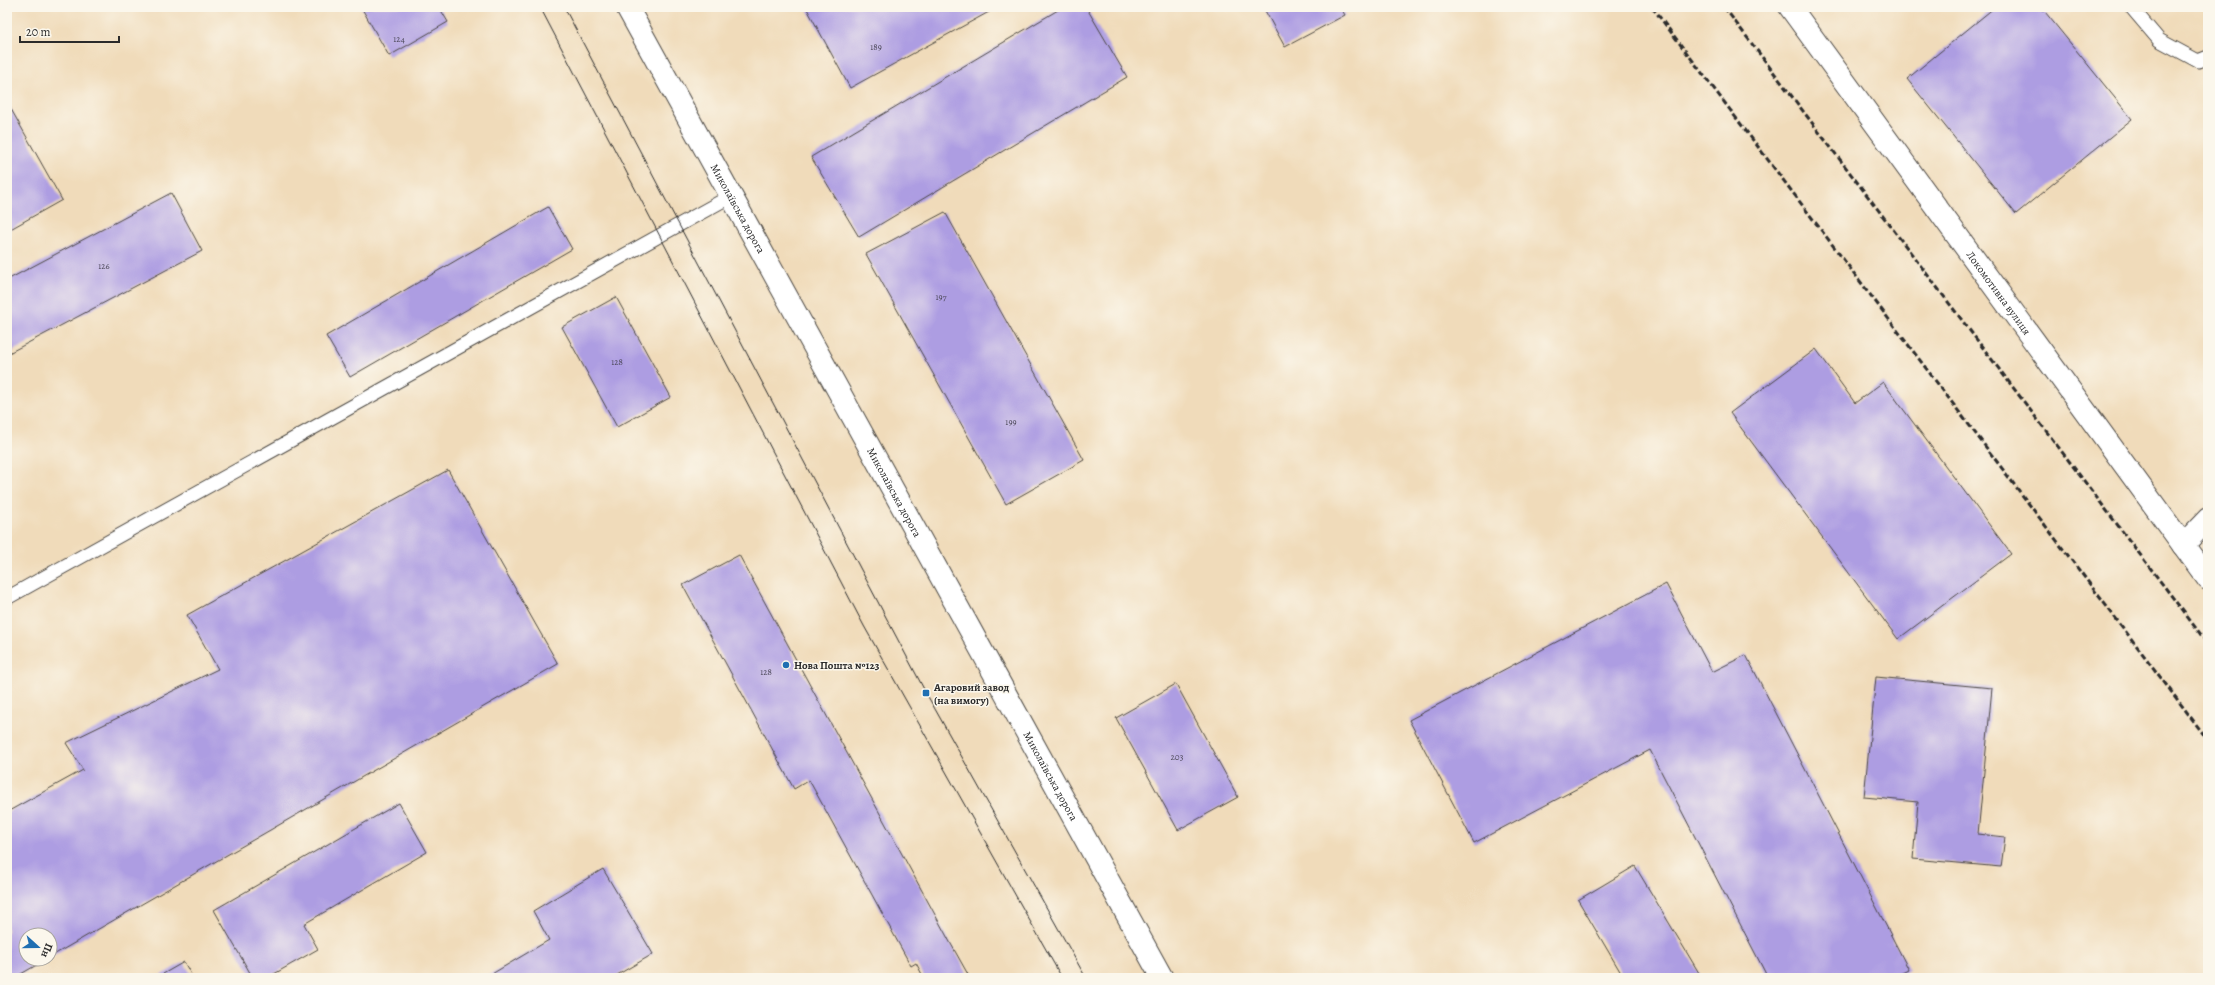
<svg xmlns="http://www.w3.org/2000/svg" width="2215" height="985" viewBox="0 0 2215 985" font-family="Alegreya,serif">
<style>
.building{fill:#ad9de2}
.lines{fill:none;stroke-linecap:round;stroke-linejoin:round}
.service-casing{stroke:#494540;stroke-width:15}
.minor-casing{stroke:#494540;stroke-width:24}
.tertiary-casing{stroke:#494540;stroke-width:24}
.primary-casing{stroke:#494540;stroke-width:24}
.service{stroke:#fff;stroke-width:13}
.minor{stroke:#fff;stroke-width:22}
.tertiary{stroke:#fff;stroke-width:22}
.primary{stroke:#fff;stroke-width:22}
.tram{stroke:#2b2b2b;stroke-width:1}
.rail{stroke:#2b2b2b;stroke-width:3;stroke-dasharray:6 3;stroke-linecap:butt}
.poi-dot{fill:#1f6fb2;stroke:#fbf7ec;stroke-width:1.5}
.labels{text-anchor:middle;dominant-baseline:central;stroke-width:3;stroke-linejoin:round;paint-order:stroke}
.number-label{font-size:9px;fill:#4c4859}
.street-label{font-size:11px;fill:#2b2b2b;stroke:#fbf7ec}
.poi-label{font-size:11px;font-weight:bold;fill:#2b2b2b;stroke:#fbf7ec;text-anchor:start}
</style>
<rect width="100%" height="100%" fill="#fbf7ec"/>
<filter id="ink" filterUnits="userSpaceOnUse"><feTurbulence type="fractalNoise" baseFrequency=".025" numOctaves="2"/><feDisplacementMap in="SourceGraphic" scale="8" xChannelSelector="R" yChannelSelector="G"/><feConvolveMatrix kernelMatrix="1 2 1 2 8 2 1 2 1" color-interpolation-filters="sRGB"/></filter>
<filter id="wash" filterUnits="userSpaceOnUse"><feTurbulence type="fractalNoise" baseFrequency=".012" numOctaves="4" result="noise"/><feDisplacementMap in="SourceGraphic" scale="16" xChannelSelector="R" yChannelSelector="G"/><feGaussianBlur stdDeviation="0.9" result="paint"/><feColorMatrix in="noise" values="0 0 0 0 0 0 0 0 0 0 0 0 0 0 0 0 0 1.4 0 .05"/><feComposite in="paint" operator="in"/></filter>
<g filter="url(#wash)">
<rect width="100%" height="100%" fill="#f0dbba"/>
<g id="blocks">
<g class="building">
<polygon points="361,7 439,7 448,22 389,56"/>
<polygon points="806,7 998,7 850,88"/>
<polygon points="1063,7 1086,7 1127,77 859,237 811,157"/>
<polygon points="1263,7 1340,7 1345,15 1285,47"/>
<polygon points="1995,7 2041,7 2132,119 2016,214 1907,79"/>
<polygon points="7,102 62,200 7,231"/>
<polygon points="171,193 202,251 7,354 7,280"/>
<polygon points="548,207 572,249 350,377 326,336"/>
<polygon points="945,212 1084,460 1006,504 866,254"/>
<polygon points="616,297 671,397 617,427 562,327"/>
<polygon points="1816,349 1855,403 1883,382 2011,554 1898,639 1730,413"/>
<polygon points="448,470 558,664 50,957 50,935 26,935 26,959 47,959 14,978 7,978 7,812 83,770 66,743 218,669 187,615"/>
<polygon points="739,555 951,944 970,978 924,978 916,963 911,966 809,780 794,789 683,585"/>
<polygon points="1666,584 1712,672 1746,655 1909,970 1893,978 1768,978 1650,750 1474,843 1409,720"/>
<polygon points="1876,677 1992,688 1978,834 2005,837 2001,867 1913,859 1918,802 1864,797"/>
<polygon points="1176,684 1238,797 1178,830 1116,718"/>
<polygon points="399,803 427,852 304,924 318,949 267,978 253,978 214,910"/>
<polygon points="1635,866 1702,978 1624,978 1578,900"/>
<polygon points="603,869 653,954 612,978 485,978 549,940 533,911"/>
<polygon points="184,962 193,978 156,978"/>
</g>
</g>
</g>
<g filter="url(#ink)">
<use href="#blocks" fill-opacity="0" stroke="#494540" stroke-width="1"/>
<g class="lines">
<g class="service-casing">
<g id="service">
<polyline points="2131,7 2159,40 2198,61 2208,57"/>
<polyline points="7,598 731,196"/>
</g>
</g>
<g class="minor-casing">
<g id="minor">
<path id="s1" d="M1790,7L2208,579"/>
</g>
</g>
<g class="tertiary-casing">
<polyline id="tertiary" points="2183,545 2208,519"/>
</g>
<g class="primary-casing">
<g id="primary">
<path id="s2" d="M627,7L1162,978"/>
</g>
</g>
<use href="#service" class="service"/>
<use href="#minor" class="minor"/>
<use href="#tertiary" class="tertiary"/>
<use href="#primary" class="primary"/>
<g class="tram">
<polyline points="540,7 864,626 1062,978"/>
<polyline points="564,7 926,693 1086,978"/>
</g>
<g class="rail">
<polyline points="1652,7 2208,740"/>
<polyline points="1724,7 2208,644"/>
</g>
</g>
</g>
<g class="poi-dot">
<circle cx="786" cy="665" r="4"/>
<rect x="922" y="689" width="8" height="8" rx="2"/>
</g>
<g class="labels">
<g class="number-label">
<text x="399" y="39">124</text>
<text x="876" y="47">189</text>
<text x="104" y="266">126</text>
<text x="941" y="297">197</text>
<text x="617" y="362">128</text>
<text x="1011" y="422">199</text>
<text x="766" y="672">128</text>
<text x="1177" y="757">203</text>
</g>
<g class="street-label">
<text stroke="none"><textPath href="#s2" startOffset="230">Миколаївська дорога</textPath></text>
<text stroke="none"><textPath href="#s1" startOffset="354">Локомотивна вулиця</textPath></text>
<text stroke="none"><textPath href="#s2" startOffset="554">Миколаївська дорога</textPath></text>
<text stroke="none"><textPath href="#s2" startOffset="878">Миколаївська дорога</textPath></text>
</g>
<g class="poi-label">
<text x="794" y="665">Нова Пошта №123</text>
<text x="934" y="687">Агаровий завод<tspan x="934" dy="13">(на вимогу)</tspan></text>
</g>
</g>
<rect width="2215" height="985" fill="none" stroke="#fbf7ec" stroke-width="24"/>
<g transform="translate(38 947) rotate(111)"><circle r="19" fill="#fbf7ec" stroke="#a8a59f"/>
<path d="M0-3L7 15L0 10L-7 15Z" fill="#1f6fb2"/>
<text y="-6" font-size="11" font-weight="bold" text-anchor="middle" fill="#2b2b2b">Пн</text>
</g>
<path d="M20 36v6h99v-6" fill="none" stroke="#2b2b2b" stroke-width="2"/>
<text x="26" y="36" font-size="12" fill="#2b2b2b" stroke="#fbf7ec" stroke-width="3" paint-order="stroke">20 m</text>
</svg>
